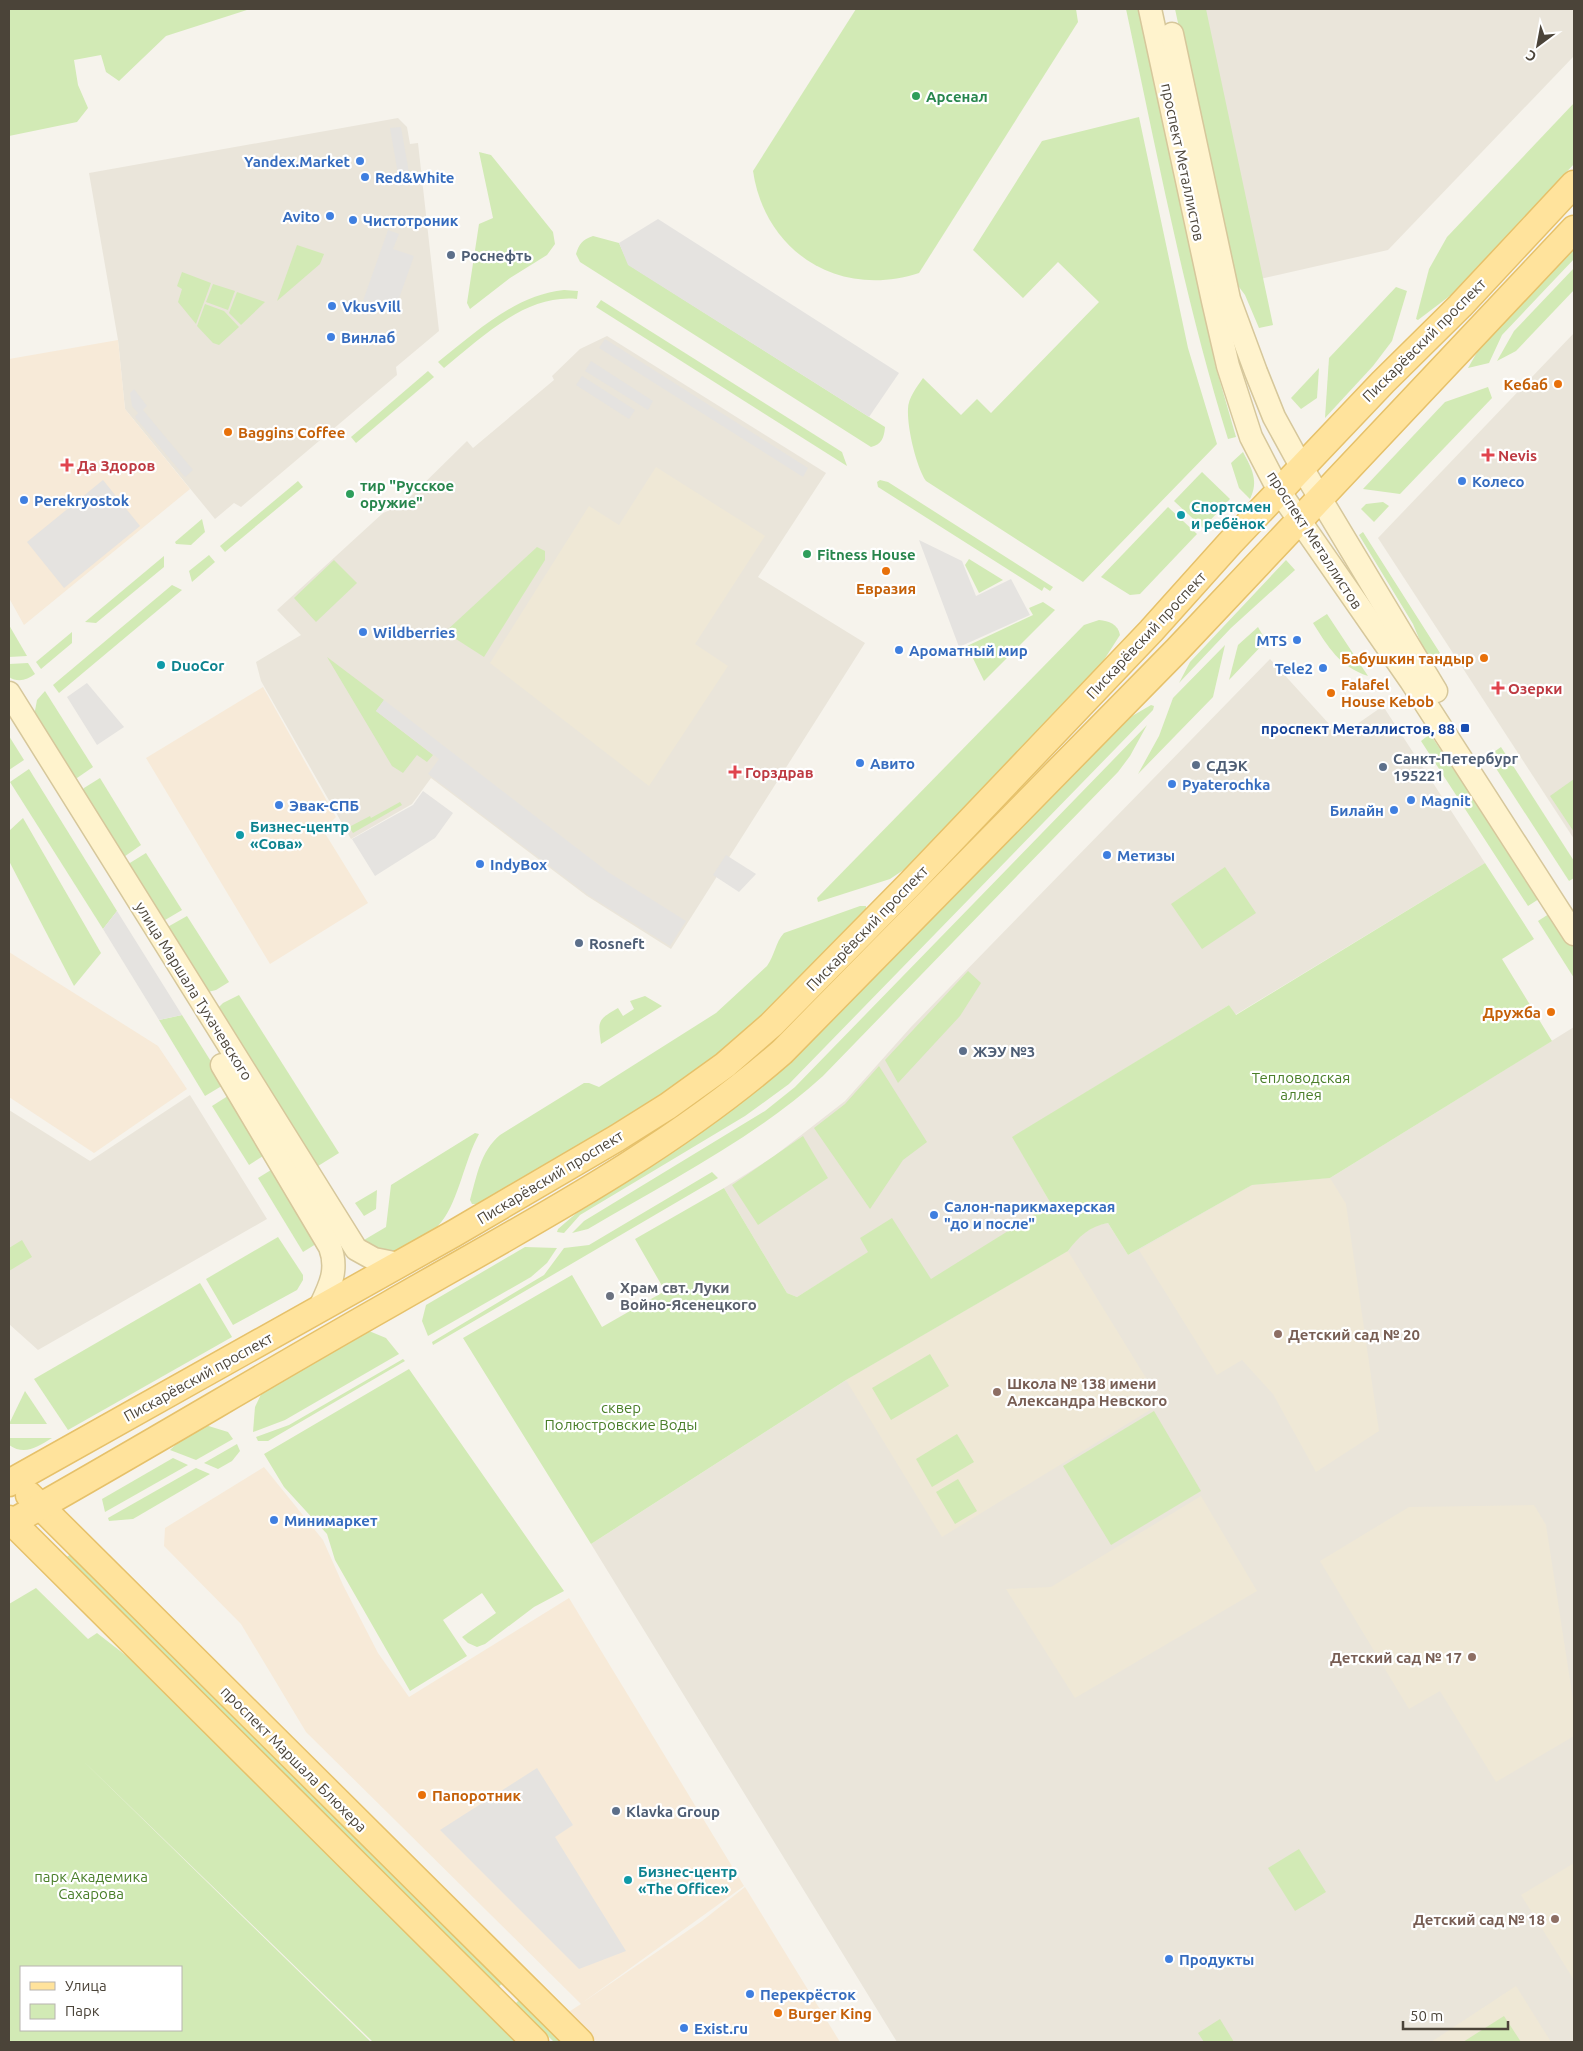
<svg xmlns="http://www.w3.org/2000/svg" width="1583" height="2051" viewBox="0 0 1583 2051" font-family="Ubuntu,sans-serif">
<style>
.residential{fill:#eae5da}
.commercial{fill:#f7ead8}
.education{fill:#efe8d6}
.green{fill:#d2eab5;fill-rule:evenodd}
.parking{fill:#e5e3e0}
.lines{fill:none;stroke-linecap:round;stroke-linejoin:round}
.secondary-casing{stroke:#d6c79b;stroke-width:25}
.primary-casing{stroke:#e6c16a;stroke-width:29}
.secondary{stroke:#fff3cd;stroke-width:22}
.primary{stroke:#ffe39c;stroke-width:26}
.leisure-dot{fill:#2e9e5b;stroke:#fff;stroke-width:2}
.shop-dot{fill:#3f7fe0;stroke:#fff;stroke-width:2}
.service-dot{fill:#5c6f8a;stroke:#fff;stroke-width:2}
.food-dot{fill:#e8710a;stroke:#fff;stroke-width:2}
.health-dot{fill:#e0444e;stroke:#fff;stroke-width:2}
.culture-dot{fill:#0f9aa8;stroke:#fff;stroke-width:2}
.transit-dot{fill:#1a4fb4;stroke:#fff;stroke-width:2}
.worship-dot{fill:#6b7280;stroke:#fff;stroke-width:2}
.education-dot{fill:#8d6e63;stroke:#fff;stroke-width:2}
.labels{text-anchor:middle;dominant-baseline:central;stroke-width:4.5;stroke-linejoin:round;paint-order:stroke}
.leisure-label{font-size:15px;font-weight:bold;fill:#27864d;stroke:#fff;text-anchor:start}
.shop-label{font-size:15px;font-weight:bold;fill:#366cbe;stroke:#fff;text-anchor:start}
.street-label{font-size:15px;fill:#4b4439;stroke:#fff}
.service-label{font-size:15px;font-weight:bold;fill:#4e5e75;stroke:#fff;text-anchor:start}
.food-label{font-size:15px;font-weight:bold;fill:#c56008;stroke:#fff;text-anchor:start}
.health-label{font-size:15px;font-weight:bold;fill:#be3a42;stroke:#fff;text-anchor:start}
.culture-label{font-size:15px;font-weight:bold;fill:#0d838f;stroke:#fff;text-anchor:start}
.transit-label{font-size:15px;font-weight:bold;fill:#164399;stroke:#fff;text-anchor:end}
.park-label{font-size:15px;fill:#4a7f2a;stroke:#fff}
.worship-label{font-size:15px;font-weight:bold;fill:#5b616d;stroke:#fff;text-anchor:start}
.education-label{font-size:15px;font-weight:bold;fill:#785e54;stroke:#fff;text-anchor:start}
</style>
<rect width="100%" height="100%" fill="#f6f3ec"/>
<g class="residential">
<polygon points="1202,9 1574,9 1574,56 1388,250 1260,279"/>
<polygon points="398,118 407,127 410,144 418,143 439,331 396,367 397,375 241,507 234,503 215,519 125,409 118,340 89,173"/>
<polygon points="1574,333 1574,839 1378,538"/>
<polygon points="607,336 826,473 758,577 865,643 671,949 587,896 431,778 412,804 351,839 261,681 256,662 301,635 277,610 383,513 402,505 467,441 473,448 554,380 552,376 580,349"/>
<polygon points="1270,659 1340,736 1383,706 1485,863 1235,1015 1229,1005 1013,1137 1051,1204 931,1280 869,1252 797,1297 787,1293 724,1188 773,1157 845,1101 911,1027"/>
<polygon points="1574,1027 1574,2042 897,2042 591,1544 846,1380 1068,1251 1078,1237 1097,1225 1108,1223 1128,1255 1252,1185 1330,1178"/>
<polygon points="190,1095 267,1219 38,1350 9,1324 9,1110 90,1161"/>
</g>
<g class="commercial">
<polygon points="118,340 125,409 190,489 24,625 9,598 9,359"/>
<polygon points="263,687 336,817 323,830 368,903 270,964 146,758"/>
<polygon points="9,952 158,1046 187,1089 94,1153 9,1097"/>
<polygon points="264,1467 323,1540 343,1585 378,1653 409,1697 569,1598 744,1886 582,2003 702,1921 745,1887 840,2042 597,2042 567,2013 581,2004 306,1732 241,1624 164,1546 165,1528"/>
</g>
<g class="education">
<polygon points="656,467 765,536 695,644 728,666 649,786 490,663 589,506 619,525"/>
<polygon points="1330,1178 1346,1204 1379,1431 1316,1472 1273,1394 1242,1360 1217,1375 1139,1250 1252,1185"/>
<polygon points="1068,1251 1146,1378 1135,1385 1150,1410 942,1537 846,1380"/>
<polygon points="1201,1496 1257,1591 1075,1698 1006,1589 1051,1587"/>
<polygon points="1534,1505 1546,1525 1574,1706 1574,1736 1496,1782 1440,1691 1409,1709 1320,1561 1409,1507"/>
<polygon points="1574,1863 1574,1980 1521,1895"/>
<polygon points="1516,1986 1551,2042 1431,2042"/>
</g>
<g class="green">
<polygon points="9,9 250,9 166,36 119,81 106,72 101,55 74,60 78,85 88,108 77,122 9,136"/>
<path d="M856,9H1076L1078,22L919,273C840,299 765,253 753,171Z"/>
<path d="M1126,9H1142L1204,301L1215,364L1236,437L1228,439C1184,298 1157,153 1126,9Z"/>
<polygon points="1175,9 1206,9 1273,325 1259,328 1245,295 1233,279"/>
<polygon points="1574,103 1574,164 1451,295 1418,320 1416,319 1429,269 1447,237"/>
<path d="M1139,117L1188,348L1217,444L1083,582L926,481C916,466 907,427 908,409C908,398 917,387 923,378L961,415L977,399L991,413L1099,302L1058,262L1023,298L973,250L1042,141Z"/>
<polygon points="479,152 491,155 553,232 555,244 547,255 510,278 470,309 467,303 479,224 493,218"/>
<path d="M593,236L619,243L629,265L885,427C884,438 882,444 871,447L580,262L576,254C579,244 582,240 593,236Z"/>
<polygon points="1574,242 1574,259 1502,335 1489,363 1468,368 1484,340"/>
<polygon points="297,245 324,254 320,264 277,301"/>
<polygon points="1574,268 1574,290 1516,351 1497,361 1514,331"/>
<polygon points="182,272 211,283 196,324 178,302 182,289 177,286"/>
<polygon points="213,284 235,291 228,310 206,302"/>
<polygon points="1396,287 1407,291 1392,341 1373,366 1325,418 1329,358"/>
<path d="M564,290L578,291L577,299C525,294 481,338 444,368L438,362C476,332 515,295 564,290Z"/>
<polygon points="237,292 265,302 241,325 229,313"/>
<polygon points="601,300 842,452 847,466 596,307"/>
<polygon points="205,304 224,311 239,327 219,345 213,343 197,326"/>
<polygon points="1319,368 1317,398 1301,409 1291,398"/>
<polygon points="428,371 434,377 356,443 351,437"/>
<polygon points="1488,387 1492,398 1400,494 1363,489 1445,402"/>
<path d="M1243,452C1252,469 1259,481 1250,499L1239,488L1231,463Z"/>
<polygon points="1202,472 1230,499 1203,528 1174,501"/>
<polygon points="880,480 888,482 1053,587 1050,591 1044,587 1042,591 878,487 877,482"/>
<polygon points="298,481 303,487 225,552 220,546"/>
<polygon points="1383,502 1389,506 1374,522 1361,509 1366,504"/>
<polygon points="1168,507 1197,534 1140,594 1130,595 1101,577"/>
<polygon points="202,519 205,532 191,545 176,544 175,542"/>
<polygon points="1363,532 1440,653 1428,660 1413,624 1359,535"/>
<polygon points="537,547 545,551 545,560 484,657 445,632"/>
<polygon points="209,555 215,562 192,582 189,571"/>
<polygon points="164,556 164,567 96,623 85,622"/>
<polygon points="969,559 1003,580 979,593 965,565"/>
<polygon points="334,560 357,583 316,622 294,598"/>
<polygon points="1286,560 1295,570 1231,628 1179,683 1190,662"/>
<polygon points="172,585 182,590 59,693 53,685"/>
<polygon points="1043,602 1055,610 984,681 967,646 1033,615 1029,608"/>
<path d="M1327,614L1368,676C1340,667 1328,647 1313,623Z"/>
<path d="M1099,620C1109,621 1118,624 1120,635L1093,677L905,869L890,879L818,902L817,898L1084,625Z"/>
<polygon points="9,625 27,656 9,657"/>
<polygon points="1258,627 1266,641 1229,680 1238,645"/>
<polygon points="72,632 72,643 41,669 36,662"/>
<polygon points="1225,645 1213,697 1138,774 1159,736 1173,698"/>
<polygon points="327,657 384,700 376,711 433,755 427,762 417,755 403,773 392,766"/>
<path d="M28,663L35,674C27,680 18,683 9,677V664Z"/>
<polygon points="45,691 93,767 77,778 70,777 34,716 37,700"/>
<polygon points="1151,705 1154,706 1153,710 789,1084 745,1116 580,1215 564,1233 557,1232 558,1229 594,1198 716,1122 792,1061 1118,728 1127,719"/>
<path d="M1147,725L1130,756L1118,772L823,1076C755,1138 667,1182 588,1229L572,1233L584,1221L765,1111L795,1087Z"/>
<polygon points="1430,734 1456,773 1460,771 1542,897 1528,906 1421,741"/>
<polygon points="9,736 24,760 9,770"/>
<polygon points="1501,747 1574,861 1574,878 1569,881 1488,756"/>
<polygon points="29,769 117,911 103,929 10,782"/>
<polygon points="100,778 141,845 121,859 80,795 84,788"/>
<polygon points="1574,779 1574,832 1550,796"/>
<polygon points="400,802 402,805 353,833 349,827 370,816 371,818"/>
<polygon points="23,818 101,953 74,986 9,861 9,831"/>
<polygon points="146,853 182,910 160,923 125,866"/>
<path d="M1485,863L1534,939L1502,959L1552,1041L1330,1178L1252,1185L1128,1255L1108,1223C1090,1226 1078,1237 1068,1251L846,1380L591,1544L463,1338L572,1275L602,1327L665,1291L635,1239L724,1188L787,1293L797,1297L868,1252L860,1238L892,1218L931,1279L1051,1204L1012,1137L1229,1005L1236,1015Z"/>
<polygon points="1225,867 1256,913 1202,949 1171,904"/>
<path d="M860,906H866V910C818,959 772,1010 719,1053C645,1113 559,1157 478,1204H472L470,1200C477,1176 480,1152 500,1135L584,1083H589L599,1087L716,1013L767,966C775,955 775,943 784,933Z"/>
<polygon points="1552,912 1574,946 1574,978 1538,921"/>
<polygon points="187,916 229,982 216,990 204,993 164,929"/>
<polygon points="968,971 981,983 960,1016 898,1083 885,1060"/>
<polygon points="239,995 339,1153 318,1166 262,1086 215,1011 223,1003"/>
<path d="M645,996L662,1006L601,1044C598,1021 597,1020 618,1008L623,1016L634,1009L630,1001Z"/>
<polygon points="182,1015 225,1084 205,1096 159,1020"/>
<polygon points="879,1066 927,1142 903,1160 870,1209 814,1128 845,1104"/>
<polygon points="231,1094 263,1156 249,1165 212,1106"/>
<path d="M475,1133L479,1134C465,1159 458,1201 442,1221C432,1235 409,1245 393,1252L369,1247L364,1240L386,1227L391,1185Z"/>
<polygon points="803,1136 828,1178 758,1225 732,1185"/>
<polygon points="271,1170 316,1244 303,1252 258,1178"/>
<polygon points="712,1172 718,1178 433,1345 432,1342 544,1275 564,1248 589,1245"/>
<polygon points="377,1190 376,1209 364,1216 355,1203"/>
<polygon points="278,1237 303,1275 303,1280 297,1290 233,1325 206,1279"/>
<polygon points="22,1240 32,1257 9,1271 9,1248"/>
<polygon points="525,1247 557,1248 547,1263 531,1277 428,1336 422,1321 426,1305"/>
<polygon points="200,1283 232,1337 68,1430 34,1379"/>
<polygon points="369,1331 386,1338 399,1354 285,1420 253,1432 255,1407 264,1388"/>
<polygon points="930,1354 949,1386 891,1420 872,1388"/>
<polygon points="403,1359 405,1361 268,1441 258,1441 256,1437 289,1425"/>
<polygon points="409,1369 564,1591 534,1607 485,1644 477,1647 468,1643 462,1637 496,1613 482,1593 443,1620 467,1656 410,1691 335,1560 327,1534 284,1487 264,1454"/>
<polygon points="25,1391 47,1424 9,1424"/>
<polygon points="1154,1411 1201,1491 1111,1545 1063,1466"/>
<polygon points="202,1424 228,1432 233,1439 196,1460 170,1450 196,1426"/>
<polygon points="957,1434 974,1462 932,1487 916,1459"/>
<path d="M9,1438H52C37,1447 25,1456 9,1445Z"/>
<polygon points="237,1444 240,1451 232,1461 218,1469 204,1463"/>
<polygon points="173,1458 188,1465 105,1512 102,1499"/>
<polygon points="196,1468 210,1474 133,1519 109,1521 108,1518"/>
<polygon points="958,1479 977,1511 955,1524 936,1492"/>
<polygon points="71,1554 503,1983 498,1987 64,1559"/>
<path d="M36,1588L88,1639L97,1633L142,1668L516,2042H373L76,1754L371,2042H9V1604ZM21,1967H181V2030H21Z"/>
<polygon points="1299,1849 1326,1892 1295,1911 1268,1868"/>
<polygon points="520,1999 563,2042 554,2042 515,2004"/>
<polygon points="1504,2016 1521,2042 1463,2042"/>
<polygon points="1220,2019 1234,2042 1204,2042 1198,2033"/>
</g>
<g class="parking">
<polygon points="401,127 411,184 400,186 390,128"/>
<polygon points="658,219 899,373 869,417 628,265 619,243"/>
<polygon points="388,230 399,234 393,249 414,256 396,307 391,312 363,301"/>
<polygon points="605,339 808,468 803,477 599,348"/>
<polygon points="591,361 653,401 648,410 585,371"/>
<polygon points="582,376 635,410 629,419 576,385"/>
<polygon points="134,389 147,406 143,410 167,439 165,441 167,439 193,470 185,477 135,417 138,413 132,406 130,393"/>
<polygon points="103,480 140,526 64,588 27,542"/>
<polygon points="919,540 962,561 976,596 1011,579 1030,615 959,647"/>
<polygon points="87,683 124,727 97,745 67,697"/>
<polygon points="384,700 608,872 686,921 670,946 588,895 428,774 439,759 376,711"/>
<polygon points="423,791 453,813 435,838 375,876 352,839 413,805"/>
<polygon points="726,855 756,874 739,892 713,875"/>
<polygon points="117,911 182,1015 159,1020 103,929"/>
<polygon points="537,1768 573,1825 555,1837 626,1951 579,1969 440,1830"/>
</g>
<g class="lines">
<g class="secondary-casing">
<g id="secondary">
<polyline points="1150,9 1213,301 1228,366 1251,437 1279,491 1411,681 1574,934"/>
<polyline points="1172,34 1229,299 1256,372 1274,417 1302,468 1436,691"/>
<polyline points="9,693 356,1249 374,1259 399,1264"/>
<path d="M222,1065L330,1247C339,1271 329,1288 318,1311"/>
</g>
</g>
<g class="primary-casing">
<g id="primary">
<polyline points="9,1483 453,1234 617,1138 668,1106 725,1065 771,1025 908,886 1151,631 1230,543 1383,382 1460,306 1574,184"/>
<polyline points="29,1495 580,2042"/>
<polyline points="9,1519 535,2042"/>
<path d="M9,1524C136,1453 261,1377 388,1305C523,1227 664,1155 782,1052L1177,650L1574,229"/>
</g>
</g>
<use href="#secondary" class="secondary"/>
<use href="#primary" class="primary"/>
</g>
<g class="leisure-dot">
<circle cx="916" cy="96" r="5"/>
<circle cx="350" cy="494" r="5"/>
<circle cx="807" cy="554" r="5"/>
</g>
<g class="shop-dot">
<circle cx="360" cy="161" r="5"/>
<circle cx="365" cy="177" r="5"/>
<circle cx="330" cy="216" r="5"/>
<circle cx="353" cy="220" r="5"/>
<circle cx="332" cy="306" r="5"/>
<circle cx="331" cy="337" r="5"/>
<circle cx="1462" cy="481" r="5"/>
<circle cx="24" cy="500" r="5"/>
<circle cx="363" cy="632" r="5"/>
<circle cx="1297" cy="640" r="5"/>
<circle cx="899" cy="650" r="5"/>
<circle cx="1323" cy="668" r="5"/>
<circle cx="860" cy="763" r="5"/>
<circle cx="1172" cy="784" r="5"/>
<circle cx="1411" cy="800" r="5"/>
<circle cx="279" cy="805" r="5"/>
<circle cx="1394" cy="810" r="5"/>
<circle cx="1107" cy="855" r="5"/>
<circle cx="480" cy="864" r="5"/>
<circle cx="934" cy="1215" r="5"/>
<circle cx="274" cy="1520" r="5"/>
<circle cx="1169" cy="1959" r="5"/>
<circle cx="750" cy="1994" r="5"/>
<circle cx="684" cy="2028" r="5"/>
</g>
<g class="service-dot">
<circle cx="451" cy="255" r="5"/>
<circle cx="1196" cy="765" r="5"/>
<circle cx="1383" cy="767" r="5"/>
<circle cx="579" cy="943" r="5"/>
<circle cx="963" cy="1051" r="5"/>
<circle cx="616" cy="1811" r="5"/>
</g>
<g class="food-dot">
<circle cx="1558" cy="384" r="5"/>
<circle cx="228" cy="432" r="5"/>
<circle cx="886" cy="571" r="5"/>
<circle cx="1484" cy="658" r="5"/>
<circle cx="1331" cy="693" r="5"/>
<circle cx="1551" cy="1012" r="5"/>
<circle cx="422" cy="1795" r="5"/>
<circle cx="778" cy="2013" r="5"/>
</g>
<g class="health-dot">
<path d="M1485.5 447.5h5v5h5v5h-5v5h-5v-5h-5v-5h5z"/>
<path d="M64.5 457.5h5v5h5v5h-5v5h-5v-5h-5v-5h5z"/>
<path d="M1495.5 680.5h5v5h5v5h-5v5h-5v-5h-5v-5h5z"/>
<path d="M732.5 764.5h5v5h5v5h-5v5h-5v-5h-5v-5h5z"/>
</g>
<g class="culture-dot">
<circle cx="1181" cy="515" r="5"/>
<circle cx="161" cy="665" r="5"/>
<circle cx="240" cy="835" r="5"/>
<circle cx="628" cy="1880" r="5"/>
</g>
<rect class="transit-dot" x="1460" y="723" width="10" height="10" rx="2.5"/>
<circle class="worship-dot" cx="610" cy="1296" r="5"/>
<g class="education-dot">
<circle cx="1278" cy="1334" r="5"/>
<circle cx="997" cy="1392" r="5"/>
<circle cx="1472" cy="1657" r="5"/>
<circle cx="1555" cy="1919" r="5"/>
</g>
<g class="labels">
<g class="leisure-label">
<text x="926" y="96">Арсенал</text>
<text x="360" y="485">тир "Русское<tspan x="360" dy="17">оружие"</tspan></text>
<text x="817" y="554">Fitness House</text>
</g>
<g class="shop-label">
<text x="350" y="161" text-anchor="end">Yandex.Market</text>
<text x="375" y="177">Red&amp;White</text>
<text x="320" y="216" text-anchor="end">Avito</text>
<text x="363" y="220">Чистотроник</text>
<text x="342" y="306">VkusVill</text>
<text x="341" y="337">Винлаб</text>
<text x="1472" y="481">Колесо</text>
<text x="34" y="500">Perekryostok</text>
<text x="373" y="632">Wildberries</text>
<text x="1287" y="640" text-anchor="end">MTS</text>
<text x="909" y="650">Ароматный мир</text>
<text x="1313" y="668" text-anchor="end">Tele2</text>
<text x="870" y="763">Авито</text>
<text x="1182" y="784">Pyaterochka</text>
<text x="1421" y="800">Magnit</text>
<text x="289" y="805">Эвак-СПБ</text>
<text x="1384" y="810" text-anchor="end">Билайн</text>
<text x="1117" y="855">Метизы</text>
<text x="490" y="864">IndyBox</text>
<text x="944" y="1206">Салон-парикмахерская<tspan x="944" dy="17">"до и после"</tspan></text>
<text x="284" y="1520">Минимаркет</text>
<text x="1179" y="1959">Продукты</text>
<text x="760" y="1994">Перекрёсток</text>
<text x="694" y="2028">Exist.ru</text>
</g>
<g class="street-label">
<text transform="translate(1183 162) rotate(78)">проспект Металлистов</text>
<text transform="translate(1424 340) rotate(-45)">Пискарёвский проспект</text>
<text transform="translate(1315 540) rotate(57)">проспект Металлистов</text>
<text transform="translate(1146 635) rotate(-47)">Пискарёвский проспект</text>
<text transform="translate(867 928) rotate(-46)">Пискарёвский проспект</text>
<text transform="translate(194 991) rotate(58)">улица Маршала Тухачевского</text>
<text transform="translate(550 1177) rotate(-31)">Пискарёвский проспект</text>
<text transform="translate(198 1377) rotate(-29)">Пискарёвский проспект</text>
<text transform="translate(294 1759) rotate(45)">проспект Маршала Блюхера</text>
</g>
<g class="service-label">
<text x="461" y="255">Роснефть</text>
<text x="1393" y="758">Санкт-Петербург<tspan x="1393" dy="17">195221</tspan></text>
<text x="1206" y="765">СДЭК</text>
<text x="589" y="943">Rosneft</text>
<text x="973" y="1051">ЖЭУ №3</text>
<text x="626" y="1811">Klavka Group</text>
</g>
<g class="food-label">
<text x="1548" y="384" text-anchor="end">Кебаб</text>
<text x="238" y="432">Baggins Coffee</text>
<text x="886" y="588" text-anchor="middle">Евразия</text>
<text x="1474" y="658" text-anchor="end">Бабушкин тандыр</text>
<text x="1341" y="684">Falafel<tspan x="1341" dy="17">House Kebob</tspan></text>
<text x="1541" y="1012" text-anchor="end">Дружба</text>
<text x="432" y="1795">Папоротник</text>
<text x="788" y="2013">Burger King</text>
</g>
<g class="health-label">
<text x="1498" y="455">Nevis</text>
<text x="77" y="465">Да Здоров</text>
<text x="1508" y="688">Озерки</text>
<text x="745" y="772">Горздрав</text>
</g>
<g class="culture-label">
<text x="1191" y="506">Спортсмен<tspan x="1191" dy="17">и ребёнок</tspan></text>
<text x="171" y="665">DuoCor</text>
<text x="250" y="826">Бизнес-центр<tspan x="250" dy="17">«Сова»</tspan></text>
<text x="638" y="1871">Бизнес-центр<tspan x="638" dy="17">«The Office»</tspan></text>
</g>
<g class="transit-label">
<text x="1455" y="728">проспект Металлистов, 88</text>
</g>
<g class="park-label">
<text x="1301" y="1077">Тепловодская<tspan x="1301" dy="17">аллея</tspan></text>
<text x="621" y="1407">сквер<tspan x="621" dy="17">Полюстровские Воды</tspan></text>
<text x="91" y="1876">парк Академика<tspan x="91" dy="17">Сахарова</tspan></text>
</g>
<g class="worship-label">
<text x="620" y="1287">Храм свт. Луки<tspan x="620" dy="17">Войно-Ясенецкого</tspan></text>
</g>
<g class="education-label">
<text x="1288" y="1334">Детский сад № 20</text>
<text x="1007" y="1383">Школа № 138 имени<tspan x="1007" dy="17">Александра Невского</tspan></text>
<text x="1462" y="1657" text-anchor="end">Детский сад № 17</text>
<text x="1545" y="1919" text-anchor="end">Детский сад № 18</text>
</g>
</g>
<rect width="1583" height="2051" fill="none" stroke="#4b4439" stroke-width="20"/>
<rect x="20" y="1966" width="162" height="65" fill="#ffffff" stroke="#b7b4b0"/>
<rect x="30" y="1982" width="25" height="8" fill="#ffe39c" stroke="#b7b4b0"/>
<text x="65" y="1991" font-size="15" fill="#4b4439">Улица</text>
<rect x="30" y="2004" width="25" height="15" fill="#d2eab5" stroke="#b7b4b0"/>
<text x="65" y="2016" font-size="15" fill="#4b4439">Парк</text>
<g transform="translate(1538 45) rotate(212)" stroke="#ffffff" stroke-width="4" paint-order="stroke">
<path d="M0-4L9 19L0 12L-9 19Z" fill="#4b4439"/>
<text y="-8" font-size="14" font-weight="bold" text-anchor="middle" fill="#4b4439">С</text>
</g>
<path d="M1403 2021v8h105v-8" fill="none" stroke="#4b4439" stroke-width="2.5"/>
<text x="1410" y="2021" font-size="15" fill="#4b4439" stroke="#ffffff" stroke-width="4" paint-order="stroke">50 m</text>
</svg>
